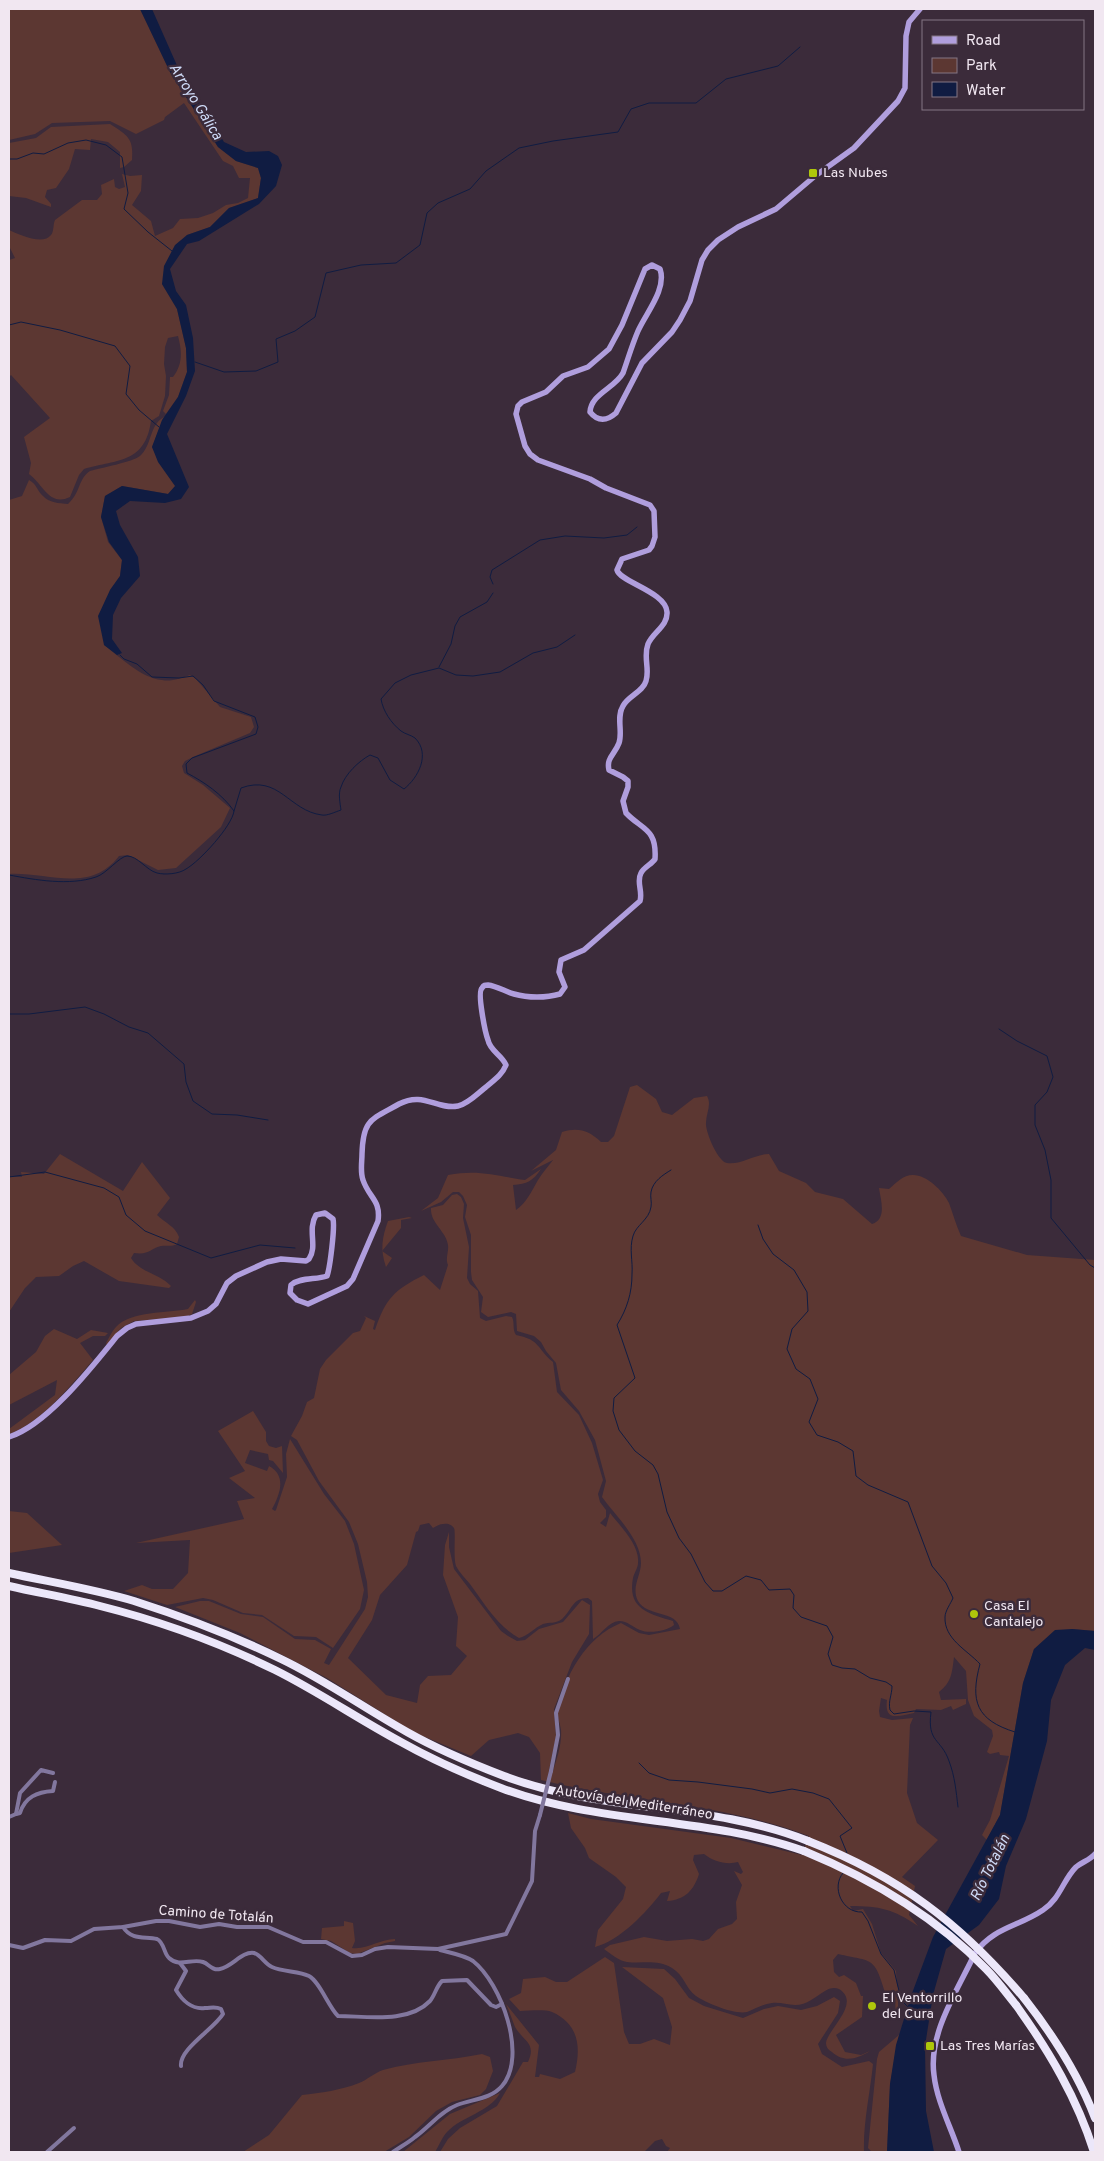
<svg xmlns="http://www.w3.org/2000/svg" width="1104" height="2161" viewBox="0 0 1104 2161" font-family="Overpass,sans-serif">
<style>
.green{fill:#5c3732}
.water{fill:#101c42}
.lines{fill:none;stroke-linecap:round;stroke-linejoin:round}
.stream{stroke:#101c42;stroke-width:1}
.street{stroke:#82779e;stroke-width:4}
.secondary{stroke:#b09edd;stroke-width:5.5}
.highway{stroke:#ece7fa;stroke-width:8}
.street-bridge{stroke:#82779e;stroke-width:4}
.highway-bridge{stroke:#ece7fa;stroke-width:8}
.poi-dot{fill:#aec60b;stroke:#3b2b3a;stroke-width:2}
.labels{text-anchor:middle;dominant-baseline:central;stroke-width:5;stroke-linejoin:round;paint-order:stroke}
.poi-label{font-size:14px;fill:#f1e7f1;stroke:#3b2b3a;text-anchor:start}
.street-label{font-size:14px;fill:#f1e7f1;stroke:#3b2b3a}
.water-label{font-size:15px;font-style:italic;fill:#cfdbf8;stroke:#3b2b3a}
</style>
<rect width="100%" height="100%" fill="#3b2b3a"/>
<g class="green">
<path d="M9,9H140L170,72L218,147L236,161L258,168L261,178L258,198L229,208L210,227L187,235L162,284L177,309L186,348L187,372L178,397L166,414L163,411L169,395L170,377H173C183,364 182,351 178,336L168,338L165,347L164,364L166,376L165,396L159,416L151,421C145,463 119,459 84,469L79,475L70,497C49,507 43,484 29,474L31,463L24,437L50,418L11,375L9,377V260L15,258L9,246V230C18,234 43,246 51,235C54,232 53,224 55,220L82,200H97L102,194L101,185L114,179L115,187L119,189L125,187L122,174L130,176L142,175L141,191L132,205L151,221L155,236L173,228L180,219L198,218L213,213L226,205L238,203L248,198L250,178H239L233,166L223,161L184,103L165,117L164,120L136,134L110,121L52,123L35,134L9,140Z"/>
<path d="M110,124C127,135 134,138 132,160L124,167L120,168V152L108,142L91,139L90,150L75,149L69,169L56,188L47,190L45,197L51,204V207L26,198L9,196V143L36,138L51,127Z"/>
<path d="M164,417L152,447L176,486L168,494L122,486L105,496L101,517L108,542L122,560L120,576L110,590L104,645C120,657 141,678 162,680C171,682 181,678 190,675L196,679L220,707L251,717L254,727L250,733L193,757L185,761L182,766L184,773L203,785L230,808L221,827L176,868L158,870L128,855L119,856C90,894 48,872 9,874V500L22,496L29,480C37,484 37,491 43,496C49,503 59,503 68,504C81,492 78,479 90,471C100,468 133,462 140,456C152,446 149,425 164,417Z"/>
<path d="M637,1085L656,1099L662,1112L672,1115L694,1098L707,1096C712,1105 706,1113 706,1123C705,1131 718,1162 727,1163C742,1165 754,1154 769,1154L779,1171L806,1183L815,1192L843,1199L872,1224C887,1219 881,1201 879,1188L889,1189C896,1183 903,1175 913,1175C927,1175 943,1191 949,1203C953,1214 956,1225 961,1236L1027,1255L1095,1260V1631L1072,1629L1034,1649L1023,1683L1000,1815L987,1840L982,1835L990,1820L1009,1756L1000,1755L999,1752L990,1754L987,1752L993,1736L992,1730L974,1716L968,1700L966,1671L954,1657C952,1672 952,1682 939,1692L941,1700L966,1699V1704L953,1710L951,1706L941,1710L916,1709L914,1713C899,1716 884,1722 887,1700L881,1698L879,1711L880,1717L892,1720L913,1718L910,1725L907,1793L917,1823L938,1840L902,1877L915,1886L909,1915L918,1926C893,1909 880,1906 850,1906L853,1911L863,1909L872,1924L881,1953L896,1971L897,1985L902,1996L898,1997V2009L896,2019L895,1999L890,1998L888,1992H885C874,1956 873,1962 838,1954L833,1960L834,1972L839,1977L844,1975L856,1983L861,1996H863L862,2017L836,2035L845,2052L861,2055L870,2051C857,2059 844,2063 832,2052C828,2050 826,2047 826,2043C827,2030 862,2003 839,1989C835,1987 829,1988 825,1991C815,1997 807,2005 795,2005C787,2005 780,2002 772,2003C763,2004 755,2009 747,2012C735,2015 706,2003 696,1996C686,1989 684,1975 672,1968C657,1959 643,1964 627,1962C619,1961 611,1954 604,1949L610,1945L644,1937L667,1941L692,1939L703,1941L709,1939L718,1929L732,1924L737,1919L736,1902L742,1885L734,1871L741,1874L743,1872L738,1862C727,1865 714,1862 704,1854L694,1855L693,1860L699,1874C694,1890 685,1900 667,1901L670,1891L661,1893C647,1912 619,1941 595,1947L598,1930L623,1899L626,1887L616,1877L589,1858L585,1848L571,1828L568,1813L591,1819L731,1838L802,1855L809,1836C723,1803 630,1802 541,1780L540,1753L529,1737L518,1733L489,1740L471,1756L413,1732L327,1678L240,1633L175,1607L200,1601H209L241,1614L263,1617L295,1639L315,1640L331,1649L324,1663L329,1665L365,1609L368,1597L367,1582L358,1544L349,1522L319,1481L297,1440L291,1436L302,1416L307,1402L314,1398L320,1369L326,1360L353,1333L360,1331L366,1318L364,1316L375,1321L373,1329L375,1330C386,1298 394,1290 424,1275L440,1290L448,1265C445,1258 449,1252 448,1245C446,1231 430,1223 431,1208L443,1205L452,1195L457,1194L461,1197L464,1204L463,1218L469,1247L467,1278L470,1284L478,1291L480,1318L486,1321L506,1316L512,1317C515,1323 512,1329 516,1335C541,1340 536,1348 553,1362L557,1392L579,1415L592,1443L603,1480L598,1494L600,1502L606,1510V1517L600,1523L606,1527L610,1513C620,1526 640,1545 638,1563C638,1568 634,1573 633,1578C627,1609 649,1614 673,1621L674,1625C667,1631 649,1634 640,1630C632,1627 628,1621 619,1621C608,1622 602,1634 593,1639L592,1601L588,1598C572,1598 572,1610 562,1619C556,1624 549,1622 543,1624C534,1628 528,1636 519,1638C497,1626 484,1603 470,1584C466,1579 459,1572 456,1566C453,1557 456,1532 454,1528C449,1521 439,1524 433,1528L429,1523L420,1525L418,1531L416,1532L407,1565L380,1595L372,1620L348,1658L386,1695L417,1703L420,1685L428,1676L451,1675L467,1656L456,1646L458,1617L443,1575L445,1545L449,1532V1547L454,1569L501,1631L508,1636L517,1641L525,1640L539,1629L563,1622L582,1600L590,1605L589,1634L572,1662L554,1709L556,1737L549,1770L553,1771C557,1758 562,1744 561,1730C560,1723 557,1717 558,1711C564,1676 586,1637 621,1623L639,1633L649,1635L680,1629C677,1610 647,1617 638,1601C631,1587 641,1576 641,1563C641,1539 615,1515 602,1497L606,1481L595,1440L579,1411L561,1390L556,1363L546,1351L541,1342L534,1336L517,1331L516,1314L511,1312L488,1317L481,1312L483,1297L472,1280L471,1272V1235L465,1217L467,1205L463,1196L459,1192H453L441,1202L421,1211L438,1198L448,1175C479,1169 496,1176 525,1180L541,1169C533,1181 527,1184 513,1185L516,1210C527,1202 531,1192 538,1180C542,1173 548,1167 553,1160L531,1171L556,1150L562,1132C579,1127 589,1131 601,1142H608L614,1136L630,1087Z"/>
<path d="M60,1154L123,1191L142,1162L170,1198L157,1215C165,1223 175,1226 179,1237L177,1244C171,1247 167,1245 161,1246C149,1249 150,1255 134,1253L131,1258C139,1272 160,1274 171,1286L169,1288L119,1281L84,1261L73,1266L59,1276L36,1277L25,1288L9,1312L10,1250L9,1249V1177H22L21,1172L44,1174Z"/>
<path d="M409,1217L412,1218L401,1220V1228L382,1251L392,1258L386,1267C380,1249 382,1238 388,1221Z"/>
<path d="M195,1300L196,1302L192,1314L186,1317L134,1321L121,1328L107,1345L106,1343C109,1338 112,1331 116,1327C130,1311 169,1313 188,1309Z"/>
<path d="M54,1329L77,1339L91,1330L108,1333L105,1336H93L80,1343L93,1360C71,1385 41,1423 9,1434V1429L55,1395L57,1380L9,1405V1375L36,1352L45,1336Z"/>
<path d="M253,1411L266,1432V1441L269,1446L276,1448L282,1446L283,1473L273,1461L269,1460L268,1454L250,1450L245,1463L267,1471L269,1466C287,1476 280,1494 272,1509L275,1511L276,1510L287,1477L286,1454L290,1439L324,1494L345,1521L354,1544L364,1590L360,1609L333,1648L316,1637L294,1636L262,1615L243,1613L213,1600L203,1598L167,1605L124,1591L142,1585L152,1589H173L188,1573L190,1540L136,1543L244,1519L237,1501L255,1498L229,1478L245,1471L218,1431Z"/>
<polygon points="9,1511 27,1513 62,1545 9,1553"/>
<path d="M344,1921L353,1923L355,1941L352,1948C367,1950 380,1939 395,1939V1941L385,1943L357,1954L350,1953L331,1941L321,1939L322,1928L344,1926Z"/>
<path d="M605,1957L614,1963L624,2032L629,2044H640L654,2039L670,2045L672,2027L663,1998L622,1967L664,1969L675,1979L689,1998L704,2006L743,2018L764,2009L778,2006L801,2010L817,2006L834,1997L840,2001L838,2013L818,2044L822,2054L842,2067L869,2061L873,2064C870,2094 863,2123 864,2152H667L670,2148L666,2146L662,2139L655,2141L644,2152H440L448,2139L460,2128L497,2106L523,2062H528C537,2043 523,2041 515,2027C512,2019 509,2011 506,2004L539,2045L535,2077H539L540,2074L560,2079L575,2072C581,2047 579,2024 552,2012C544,2009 529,2011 520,2011L509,1999L521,1993L523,1979L545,1977L556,1982H567Z"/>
<polygon points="899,2035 890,2084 887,2152 872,2152 868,2148 877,2059 879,2052"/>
<path d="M482,2054L490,2057L493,2071L486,2089L480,2095L452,2102L436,2111L409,2137L384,2152H243L269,2135L302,2095C320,2093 342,2090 359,2083C367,2080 374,2073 383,2070C415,2061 448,2061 482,2054Z"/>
<path d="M500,2093C490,2112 462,2116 447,2132C442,2137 439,2146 435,2152H403L450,2114Z"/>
</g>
<g class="water">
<polygon points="140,9 152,9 179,70 224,142 246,152 269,151 278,156 282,165 276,186 259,204 199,241 187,244 170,269 176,291 186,305 193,338 195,371 186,396 167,434 189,487 181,499 165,503 130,501 116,511 120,525 138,557 140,576 121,598 113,615 112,639 122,653 117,655 104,645 98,616 110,590 120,576 122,560 109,542 101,517 105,496 122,486 168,494 175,486 158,462 152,447 162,420 178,397 187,372 186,348 177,309 162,284 164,266 175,245 187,235 210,227 229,208 258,198 261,178 258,168 236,161 218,147 170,72"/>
<polygon points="1072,1629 1095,1631 1095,1650 1085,1648 1065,1665 1051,1700 1047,1741 1026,1819 1006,1866 999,1899 979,1925 946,1949 933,1995 925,2046 926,2111 934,2152 887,2152 890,2084 896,2045 911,1996 933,1937 1000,1815 1023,1683 1034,1649 1055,1630"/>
</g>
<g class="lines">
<g class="stream">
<polyline points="9,159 17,159 33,153 44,154 68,143 86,140 106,145 122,157 128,193 124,209 148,232 172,251"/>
<polyline points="9,325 21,322 60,330 115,346 130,366 126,394 139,410 159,427"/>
<polyline points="195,362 224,372 256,371 278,362 276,339 295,331 315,317 326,273 361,265 396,263 420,245 427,213 438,203 470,189 486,171 519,148 553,141 618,132 631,109 649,103 696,103 726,79 778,66 800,47"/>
<polyline points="493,584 490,577 492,570 540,540 565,536 604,538 627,535 637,527"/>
<polyline points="439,667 451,644 455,626 460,617 487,602 493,593"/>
<path d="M234,811L241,788C279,774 289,811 322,815C327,816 335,812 341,810C340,803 338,793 341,787C345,774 359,761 370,755L378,758L390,780L404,789C418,778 431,754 415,738C411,735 405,734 401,731C391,723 383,711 381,699L395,683L411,675L439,668L456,675L473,676L500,672L533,653L557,647L575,635"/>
<path d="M9,875C36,880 69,886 96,877C106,874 120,856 127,856C138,856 146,870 157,873C165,875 179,874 186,869C200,861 232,826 234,811C222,794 204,782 187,773L186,764L192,758L256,734L258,727L255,717L214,701L203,685L193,676L179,678L152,677L137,664L124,659L120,655"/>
<polyline points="9,1014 29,1014 85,1007 104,1014 129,1027 148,1033 184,1064 186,1082 193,1101 212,1114 237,1115 268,1120"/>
<polyline points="999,1029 1017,1041 1047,1056 1053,1077 1047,1092 1035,1105 1035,1125 1045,1150 1051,1180 1051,1218 1090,1265 1095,1268"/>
<path d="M671,1170C663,1175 653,1181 651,1192C650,1197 652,1202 651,1207C649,1220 636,1225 633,1236C629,1249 633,1261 632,1274C632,1293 627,1309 617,1325L635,1378L614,1398L613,1411L619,1430L635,1451L653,1465L658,1474L667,1512L679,1538L691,1554L705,1582L713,1591H722L746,1576L761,1580L769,1590L790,1589L794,1595L793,1608L801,1617L827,1626L833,1637L828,1654L832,1665L842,1668L855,1669L870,1678L886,1682L892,1686C892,1695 888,1701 890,1710L894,1714L914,1711L931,1712C927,1743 941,1738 949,1761C955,1777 956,1791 958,1807"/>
<polyline points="9,1177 45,1172 104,1188 119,1197 126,1215 145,1231 211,1258 260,1245 295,1248"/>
<path d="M758,1225L763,1239L773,1254L794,1270L807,1292L808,1311L792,1329L787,1349L796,1369L810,1379L818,1399L809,1422L817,1435L838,1442L853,1451L856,1476L868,1485L908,1502L932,1566L946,1583L953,1598C951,1603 945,1611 945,1617C944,1639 967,1650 980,1664C970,1701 976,1720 1015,1732"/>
<polyline points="639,1763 649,1773 669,1780 698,1782 752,1789 770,1793 792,1789 813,1793 829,1799 852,1828 840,1836 847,1853"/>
<path d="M843,1873C831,1887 842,1913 862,1912L868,1921L881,1954L894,1970L900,1995"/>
<polyline points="904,2003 909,2008"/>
</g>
<g class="street">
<polyline points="551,1771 558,1735 556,1713 568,1679"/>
<path d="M16,1814L20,1813C25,1797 37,1792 53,1791L55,1782"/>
<polyline points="9,1817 16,1814 20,1793 41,1770 53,1773"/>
<path d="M123,1927C132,1941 145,1936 157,1939C164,1942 164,1954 169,1958C180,1968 191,1958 203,1962C209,1964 212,1971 220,1969C232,1967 242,1951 254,1953C261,1955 265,1964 272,1967C283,1972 299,1971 309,1976C320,1982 328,2006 338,2016C366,2016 408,2024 430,2001C435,1995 436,1987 442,1981L467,1980L491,2005L496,2007L502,2004"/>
<polyline points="9,1945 23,1948 45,1940 71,1941 94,1929 123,1927 156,1921 169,1921 200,1927 219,1924 237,1927 268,1927 303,1942 326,1942 352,1956 362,1955 375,1949 388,1947 438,1949 506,1934 532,1881 535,1831 540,1815"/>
<path d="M180,1963L186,1971L176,1990C182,2000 192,2010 205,2008C211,2008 215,2006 221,2009L223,2014C214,2029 179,2049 181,2066"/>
<polyline points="47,2152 74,2128"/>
<path d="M393,2152C400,2147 408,2143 415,2137C429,2127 441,2111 457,2105C473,2099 491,2099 502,2086C528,2056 501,1983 473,1961C464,1955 451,1953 440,1950"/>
</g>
<g class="secondary">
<path d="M9,1437C47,1425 92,1367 117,1336L127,1328L136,1324L191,1318L208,1311L216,1304L227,1283L236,1276L267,1262L281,1259L306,1261L309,1259C318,1246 307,1230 316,1215L325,1213L333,1219C335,1227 330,1268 327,1276C316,1280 300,1277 291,1285L290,1293L297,1300L308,1304L347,1286L353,1279L378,1221C381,1200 369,1198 363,1180C360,1172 362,1162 362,1154C363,1119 371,1120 399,1104C424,1091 436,1110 458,1106C468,1104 478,1093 486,1087C494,1080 502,1075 506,1065C502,1055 490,1051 488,1040C485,1032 477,992 482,988C484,985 485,985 488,985C497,986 506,992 514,994C528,998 546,998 560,994L565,987L559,972L561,960L584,950L640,901C643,891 636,882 641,873C644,867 652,864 655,859C657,828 642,830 626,813L623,801L628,787V781L623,777L609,770C606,758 615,754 619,743C623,732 616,717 623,706C628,696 643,692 646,681C650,669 643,657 648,644C653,632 668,626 667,612C666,592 620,582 617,570L622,559L649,550L652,546L655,537L654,511L650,505L606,488L590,479L538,460L530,454L525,446L516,414L518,406L522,402L546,392L563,376L588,367L609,349L622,325L645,269L652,265L660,269C667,289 646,313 638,331C632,345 628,359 623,373C615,388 591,394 590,412C598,422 607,421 616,413L642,363L672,332L680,320L690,301L702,260L708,250L718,240L738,227L776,209L815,176L854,148L898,101L905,88L906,36L909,22L920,9"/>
<path d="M959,2152C951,2127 937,2102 934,2075C928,2033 958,1990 975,1953C994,1927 1018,1927 1043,1910C1060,1899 1063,1880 1076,1867C1082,1862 1090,1860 1095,1854"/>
</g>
<g class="highway">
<path d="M9,1573C50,1582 93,1589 134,1601C184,1617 234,1636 281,1659C325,1680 364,1708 407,1732C437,1749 470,1763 504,1776C602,1813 710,1802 808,1841"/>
<path d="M9,1586C39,1593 70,1598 100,1606C160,1621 220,1643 275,1670C319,1692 358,1719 401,1742C433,1760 467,1775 501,1788C599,1825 706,1816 804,1851"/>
<path d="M1024,1998C1053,2035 1078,2073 1095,2118"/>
<path d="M1016,2005C1049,2051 1077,2098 1094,2152"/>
</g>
<polyline class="street-bridge" points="540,1815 551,1771"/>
<g class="highway-bridge">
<path d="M808,1841C900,1877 960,1923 1024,1998"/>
<path d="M804,1851C872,1879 935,1916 986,1969C997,1980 1006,1993 1016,2005"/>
</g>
</g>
<g class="poi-dot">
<rect x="808" y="168" width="10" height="10" rx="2.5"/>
<circle cx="974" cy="1614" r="5"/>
<circle cx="872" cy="2006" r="5"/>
<rect x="925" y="2041" width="10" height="10" rx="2.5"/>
</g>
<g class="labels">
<g class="poi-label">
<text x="823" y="173">Las Nubes</text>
<text x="984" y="1606">Casa El<tspan x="984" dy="16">Cantalejo</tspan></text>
<text x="882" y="1998">El Ventorrillo<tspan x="882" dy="16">del Cura</tspan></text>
<text x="940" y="2046">Las Tres Marías</text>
</g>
<g class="street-label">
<text transform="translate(634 1803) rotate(9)">Autovía del Mediterráneo</text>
<text transform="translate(216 1915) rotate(4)">Camino de Totalán</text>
</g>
<g class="water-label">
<text transform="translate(195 102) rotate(58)">Arroyo Gálica</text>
<text transform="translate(991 1868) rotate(-64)">Río Totalán</text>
</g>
</g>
<rect width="1104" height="2161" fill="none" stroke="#f1e7f1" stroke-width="20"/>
<rect x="922" y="20" width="162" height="90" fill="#3b2b3a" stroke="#847683"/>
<rect x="932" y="36" width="25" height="8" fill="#b09edd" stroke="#847683"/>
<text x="966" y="45" font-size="15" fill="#f1e7f1">Road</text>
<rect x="932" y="58" width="25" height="15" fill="#5c3732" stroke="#847683"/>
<text x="966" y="70" font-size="15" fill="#f1e7f1">Park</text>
<rect x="932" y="82" width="25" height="15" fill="#101c42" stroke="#847683"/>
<text x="966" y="95" font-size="15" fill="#f1e7f1">Water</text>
</svg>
